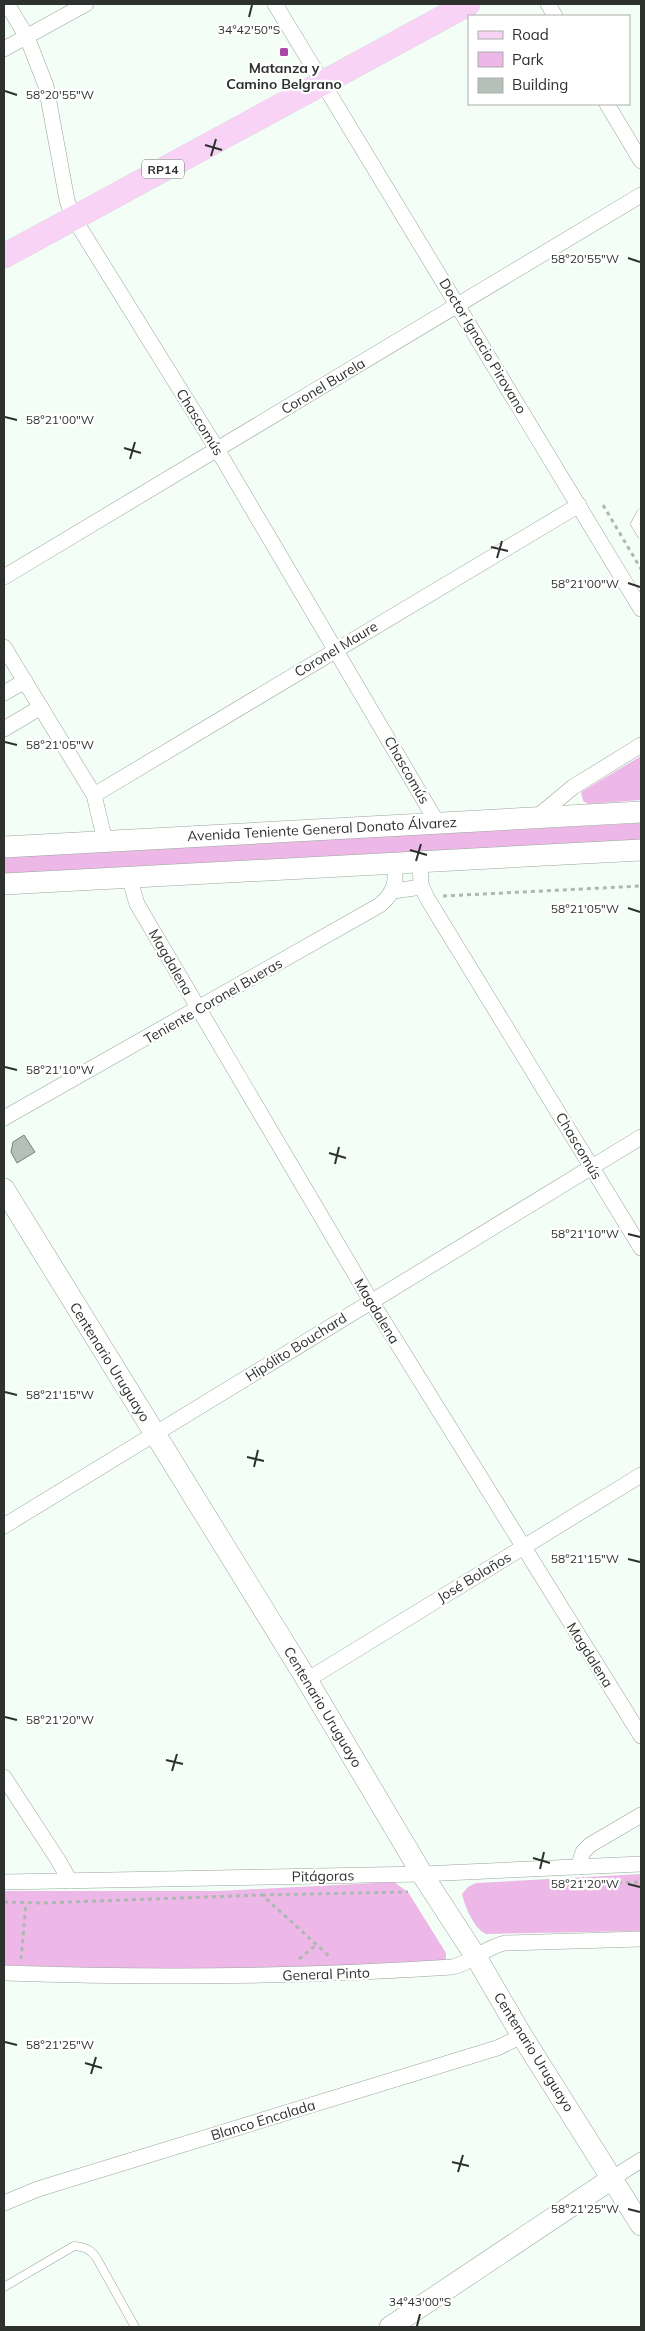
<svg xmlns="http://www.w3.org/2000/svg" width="645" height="2331" viewBox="0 0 645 2331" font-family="Mulish,sans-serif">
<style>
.green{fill:#edb8e8}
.building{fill:#b5c0b8;stroke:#78827a}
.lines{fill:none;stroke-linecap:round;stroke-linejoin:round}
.lane-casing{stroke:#9aa49c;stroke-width:9}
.street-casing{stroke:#9aa49c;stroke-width:16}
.secondary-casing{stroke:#9aa49c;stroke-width:22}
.primary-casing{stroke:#dddede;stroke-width:25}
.path{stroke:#aeb8b1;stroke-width:3;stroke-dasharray:4 4;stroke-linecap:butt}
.lane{stroke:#fff;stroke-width:8}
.street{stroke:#fff;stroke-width:15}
.secondary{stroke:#fff;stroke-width:21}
.primary{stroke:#f8d3f5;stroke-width:24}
.ticks{fill:none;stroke:#2d322e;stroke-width:2}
.poi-dot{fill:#ac45a8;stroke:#fff;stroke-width:2}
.labels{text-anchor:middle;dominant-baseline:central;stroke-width:4.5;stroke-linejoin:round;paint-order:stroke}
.shield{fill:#fff;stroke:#6c706d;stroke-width:1}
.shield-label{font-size:12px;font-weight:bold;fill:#2d322e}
.poi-label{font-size:14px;font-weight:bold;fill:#2d322e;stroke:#fff}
.street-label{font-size:14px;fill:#2d322e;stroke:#fff}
.ticks-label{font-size:12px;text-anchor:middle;fill:#2d322e;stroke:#fff;stroke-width:4.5;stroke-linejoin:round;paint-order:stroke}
</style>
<rect width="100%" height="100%" fill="#f3fff6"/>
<g class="green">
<polygon points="641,756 641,800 588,804 583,801 581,792"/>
<polygon points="641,823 641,841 4,875 4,856"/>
<path d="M641,1874V1931L486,1934C474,1929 465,1907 462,1894L468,1887L476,1883Z"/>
<polygon points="394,1882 408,1892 446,1953 446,1959 440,1961 241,1970 135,1970 4,1965 4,1891 218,1891"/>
</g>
<polygon class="building" points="24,1135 35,1152 17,1163 11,1152 13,1142"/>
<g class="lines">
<g class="lane-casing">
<g id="lane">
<polyline points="641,513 635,524 641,534"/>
<path d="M4,2287L74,2246C85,2247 90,2249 96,2257L135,2327"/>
</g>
</g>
<g class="street-casing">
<g id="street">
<polyline points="7,4 27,37 46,86 67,200 73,217 217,449 438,824"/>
<polyline points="275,4 641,609"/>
<polyline points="548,4 555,16"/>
<polyline points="4,49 86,4"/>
<polyline points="607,104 641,161"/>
<polyline points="4,577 641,195"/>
<polyline points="4,647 94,795 105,841"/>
<polyline points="4,693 25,681"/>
<polyline points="4,729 41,707"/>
<polyline points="94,795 579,505"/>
<polyline points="537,817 573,787 641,745"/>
<polyline points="420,861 421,885 427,898 641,1248"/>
<polyline points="129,877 137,904 371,1301 641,1736"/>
<polyline points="393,891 422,887"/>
<path d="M4,1118L380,905C395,892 397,881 394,863"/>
<polyline points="4,1526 641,1137"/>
<polyline points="307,1680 641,1475"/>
<polyline points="4,1777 58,1860 70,1881"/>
<polyline points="578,1867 583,1852 590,1845 641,1815"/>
<polyline points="4,1882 422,1874 641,1864"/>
<path d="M4,1973C154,1978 303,1977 452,1967C472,1963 485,1947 505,1943L641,1939"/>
<polyline points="613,2178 641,2160"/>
<polyline points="4,2203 38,2189 497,2048 522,2036"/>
</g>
</g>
<g class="secondary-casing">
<g id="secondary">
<polyline points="4,847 641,812"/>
<polyline points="4,884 641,850"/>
<polyline points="4,1189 307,1680 422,1874 476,1957 522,2036 641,2225"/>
<polyline points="390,2327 613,2178"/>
</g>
</g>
<g class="primary-casing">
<polyline id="primary" points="4,256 468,4"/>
</g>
<g class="path">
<polyline points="603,505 641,569"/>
<polyline points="443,896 641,886"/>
<polyline points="602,1883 641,1882"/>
<polyline points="262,1895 408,1892"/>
<polyline points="4,1902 43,1903 262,1895 330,1957"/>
<polyline points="21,1959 26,1903"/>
<polyline points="299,1959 316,1945"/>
</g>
<use href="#lane" class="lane"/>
<use href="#street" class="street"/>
<use href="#secondary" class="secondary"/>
<use href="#primary" class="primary"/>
</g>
<path class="ticks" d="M249,17L252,5M5,91L17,95M205,145L222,150M211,156L216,139M628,258L640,262M5,417L17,420M124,448L141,453M130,459L135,442M491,547L508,551M497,558L502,541M628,583L640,587M5,742L17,745M410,850L427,855M416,861L421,844M628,908L640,912M5,1067L17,1070M329,1153L346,1158M335,1164L339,1147M628,1234L640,1237M5,1392L17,1395M247,1457L264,1461M254,1467L258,1450M628,1559L640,1562M5,1717L17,1720M166,1760L183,1764M172,1771L177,1754M533,1858L550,1863M540,1869L544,1852M628,1884L640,1887M5,2042L17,2045M85,2063L102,2068M91,2074L96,2057M452,2162L469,2166M458,2172L463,2155M628,2209L640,2212M417,2326L420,2314"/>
<rect class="poi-dot" x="279" y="47" width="10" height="10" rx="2.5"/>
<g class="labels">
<rect class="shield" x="142" y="159.5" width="42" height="19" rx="4"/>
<g class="shield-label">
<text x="163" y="169">RP14</text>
</g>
<g class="poi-label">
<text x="284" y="68">Matanza y<tspan x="284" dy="16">Camino Belgrano</tspan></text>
</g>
<g class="street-label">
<text transform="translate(483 346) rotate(59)">Doctor Ignacio Pirovano</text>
<text transform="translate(323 386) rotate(-31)">Coronel Burela</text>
<text transform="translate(200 422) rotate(58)">Chascomús</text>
<text transform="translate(336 649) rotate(-31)">Coronel Maure</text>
<text transform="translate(407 770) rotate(60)">Chascomús</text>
<text transform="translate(322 829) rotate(-3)">Avenida Teniente General Donato Álvarez</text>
<text transform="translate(171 962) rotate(60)">Magdalena</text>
<text transform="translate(213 1001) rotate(-30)">Teniente Coronel Bueras</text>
<text transform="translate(579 1146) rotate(59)">Chascomús</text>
<text transform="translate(377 1311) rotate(59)">Magdalena</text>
<text transform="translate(296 1347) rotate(-32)">Hipólito Bouchard</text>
<text transform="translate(110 1362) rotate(58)">Centenario Uruguayo</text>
<text transform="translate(474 1577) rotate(-31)">José Bolaños</text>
<text transform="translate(590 1655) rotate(58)">Magdalena</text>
<text transform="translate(323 1707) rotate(59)">Centenario Uruguayo</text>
<text transform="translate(323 1876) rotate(-1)">Pitágoras</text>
<text transform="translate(326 1974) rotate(-2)">General Pinto</text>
<text transform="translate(534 2052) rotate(58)">Centenario Uruguayo</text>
<text transform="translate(263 2120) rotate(-17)">Blanco Encalada</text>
</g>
</g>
<g class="ticks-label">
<text x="249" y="34">34°42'50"S</text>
<text x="60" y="99">58°20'55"W</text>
<text x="585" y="263">58°20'55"W</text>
<text x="60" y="424">58°21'00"W</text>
<text x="585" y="588">58°21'00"W</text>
<text x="60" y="749">58°21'05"W</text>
<text x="585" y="913">58°21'05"W</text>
<text x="60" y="1074">58°21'10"W</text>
<text x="585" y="1238">58°21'10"W</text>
<text x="60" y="1399">58°21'15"W</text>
<text x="585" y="1563">58°21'15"W</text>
<text x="60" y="1724">58°21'20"W</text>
<text x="585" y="1888">58°21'20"W</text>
<text x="60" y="2049">58°21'25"W</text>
<text x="585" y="2213">58°21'25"W</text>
<text x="420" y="2306">34°43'00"S</text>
</g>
<rect width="645" height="2331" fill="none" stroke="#2d322e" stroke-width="10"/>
<rect x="468" y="15" width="162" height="90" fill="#ffffff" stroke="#abadab"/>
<rect x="478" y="31" width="25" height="8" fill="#f8d3f5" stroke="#abadab"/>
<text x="512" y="40" font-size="15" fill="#2d322e">Road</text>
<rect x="478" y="52" width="25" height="15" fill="#edb8e8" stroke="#abadab"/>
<text x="512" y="65" font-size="15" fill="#2d322e">Park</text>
<rect x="478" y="78" width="25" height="15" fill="#b5c0b8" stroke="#abadab"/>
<text x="512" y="90" font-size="15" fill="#2d322e">Building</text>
</svg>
